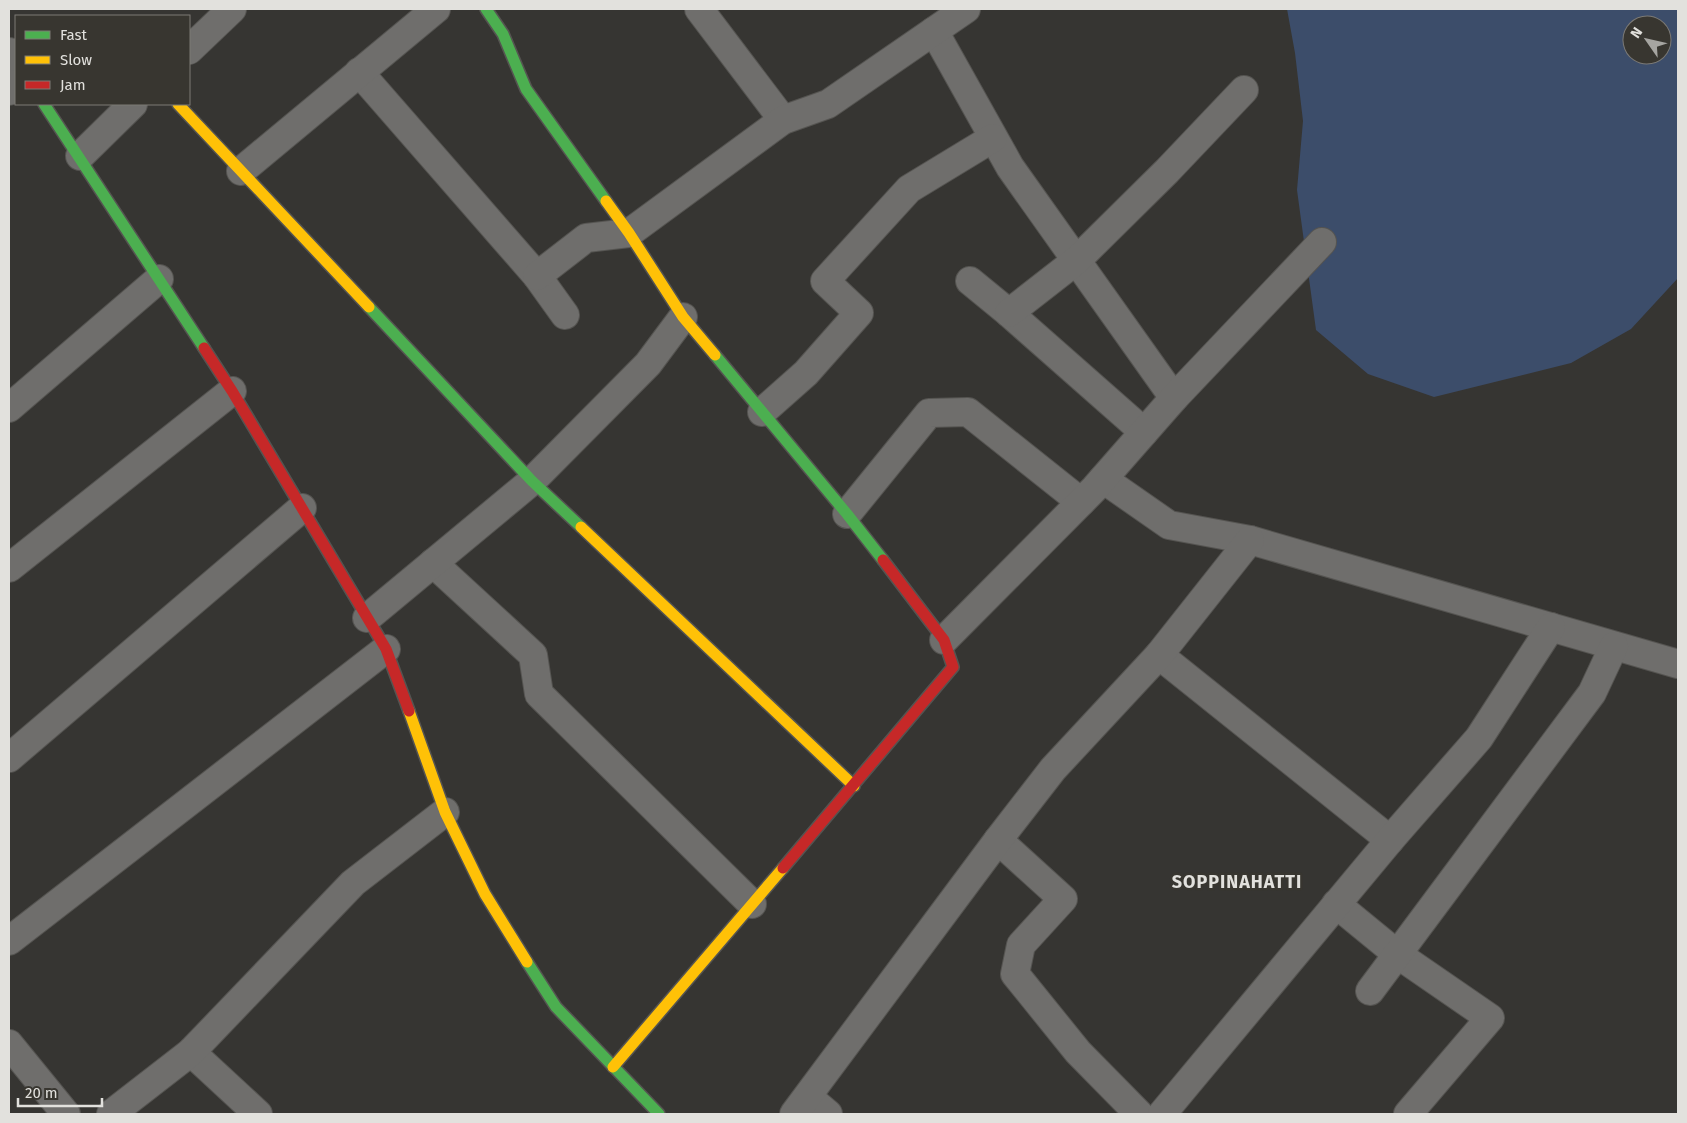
<svg xmlns="http://www.w3.org/2000/svg" width="1687" height="1123" viewBox="0 0 1687 1123" font-family="'Fira Sans',sans-serif">
<style>
.water{fill:#3c4d6a;fill-rule:evenodd}
.lines{fill:none;stroke-linecap:round;stroke-linejoin:round}
.street-casing{stroke:#555451;stroke-width:30}
.fast-casing{stroke:#555451;stroke-width:14}
.slow-casing{stroke:#555451;stroke-width:14}
.jam-casing{stroke:#555451;stroke-width:14}
.street{stroke:#6f6e6c;stroke-width:28}
.fast{stroke:#4caf50;stroke-width:11}
.slow{stroke:#ffc107;stroke-width:11}
.jam{stroke:#c62828;stroke-width:11}
.labels{text-anchor:middle;dominant-baseline:central;stroke-width:5;stroke-linejoin:round;paint-order:stroke}
.district-label{font-size:18px;font-weight:bold;letter-spacing:1px;fill:#e2e1dd;stroke:#383630}
</style>
<rect width="100%" height="100%" fill="#363532"/>
<path class="water" d="M1287,9H1678V278L1631,329L1571,363L1434,397L1368,374L1316,330L1297,190L1303,121L1295,53ZM1632,25H1662V55H1632Z"/>
<g class="lines">
<g class="street-casing">
<g id="street">
<polyline points="699,9 783,120"/>
<polyline points="934,31 1010,167 1174,398"/>
<polyline points="189,50 232,9"/>
<polyline points="9,52 16,63"/>
<polyline points="359,72 537,276 565,315"/>
<polyline points="9,91 16,84"/>
<polyline points="80,156 133,104"/>
<polyline points="241,171 436,9"/>
<polyline points="537,276 586,238 629,233 783,120 828,104 966,9"/>
<polyline points="970,281 1009,313 1144,432"/>
<polyline points="1009,313 1077,260 1167,171 1244,90"/>
<polyline points="9,408 159,279"/>
<polyline points="762,412 806,373 859,313 825,281 909,189 993,138"/>
<polyline points="1103,479 1169,525 1250,540 1678,664"/>
<polyline points="847,514 929,413 968,412 1081,502"/>
<polyline points="433,563 533,655 539,694 752,904"/>
<polyline points="9,568 232,391"/>
<polyline points="367,618 532,481 648,364 683,317"/>
<polyline points="944,640 1095,488 1174,398 1322,242"/>
<polyline points="1159,655 1390,840"/>
<polyline points="9,758 302,508"/>
<polyline points="998,840 1063,899 1021,945 1015,974 1078,1052 1139,1114"/>
<polyline points="1336,904 1397,954 1490,1018 1408,1114"/>
<polyline points="9,941 386,649"/>
<polyline points="1370,991 1592,693 1614,646"/>
<polyline points="9,1044 66,1114"/>
<polyline points="191,1052 258,1114"/>
<polyline points="808,1097 828,1114"/>
<polyline points="111,1114 191,1052 353,883 445,812"/>
<polyline points="794,1114 998,840 1053,769 1159,655 1250,540"/>
<polyline points="1162,1114 1390,840 1479,738 1551,627"/>
</g>
</g>
<g class="fast-casing">
<g id="fast">
<polyline points="486,9 503,34 526,89 606,201"/>
<polyline points="44,104 204,348"/>
<polyline points="369,307 532,481 581,527"/>
<polyline points="715,355 847,514 883,560"/>
<polyline points="527,962 556,1007 659,1114"/>
</g>
</g>
<g class="slow-casing">
<g id="slow">
<polyline points="178,104 369,307"/>
<polyline points="606,201 629,233 683,317 715,355"/>
<polyline points="581,527 854,786"/>
<polyline points="409,711 445,812 485,894 527,962"/>
<polyline points="613,1067 783,868"/>
</g>
</g>
<g class="jam-casing">
<g id="jam">
<polyline points="204,348 232,391 386,649 409,711"/>
<polyline points="783,868 953,667 944,640 883,560"/>
</g>
</g>
<use href="#street" class="street"/>
<use href="#fast" class="fast"/>
<use href="#slow" class="slow"/>
<use href="#jam" class="jam"/>
</g>
<g class="labels">
<g class="district-label">
<text x="1237" y="882">SOPPINAHATTI</text>
</g>
</g>
<rect width="1687" height="1123" fill="none" stroke="#e2e1dd" stroke-width="20"/>
<rect x="15" y="15" width="175" height="90" fill="#383630" stroke="#7c7a75"/>
<rect x="25" y="31" width="25" height="8" fill="#4caf50" stroke="#7c7a75"/>
<text x="60" y="40" font-size="15" fill="#e2e1dd">Fast</text>
<rect x="25" y="56" width="25" height="8" fill="#ffc107" stroke="#7c7a75"/>
<text x="60" y="65" font-size="15" fill="#e2e1dd">Slow</text>
<rect x="25" y="81" width="25" height="8" fill="#c62828" stroke="#7c7a75"/>
<text x="60" y="90" font-size="15" fill="#e2e1dd">Jam</text>
<g transform="translate(1647 40) rotate(304)"><circle r="24" fill="#383630" stroke="#7c7a75"/>
<path d="M0-4L9 19L0 12L-9 19Z" fill="#a6a5a1"/>
<text y="-8" font-size="14" font-weight="bold" text-anchor="middle" fill="#e2e1dd">N</text>
</g>
<path d="M18 1098v8h84v-8" fill="none" stroke="#e2e1dd" stroke-width="2.5"/>
<text x="25" y="1098" font-size="15" fill="#e2e1dd" stroke="#383630" stroke-width="4" paint-order="stroke">20 m</text>
</svg>
